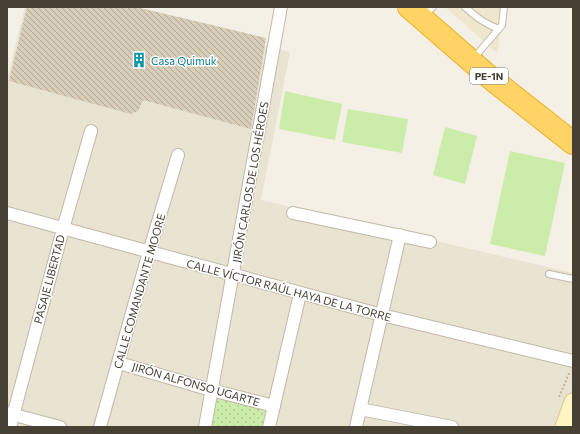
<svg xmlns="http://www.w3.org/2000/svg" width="580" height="434" viewBox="0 0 580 434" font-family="Commissioner,sans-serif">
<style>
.residential{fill:#e9e3d2}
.education{fill:#efe7cd}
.park{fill:url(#park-dots)}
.pitch{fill:#cbeda9}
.building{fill:url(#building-back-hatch)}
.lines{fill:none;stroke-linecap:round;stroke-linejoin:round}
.lane-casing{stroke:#c1b9a7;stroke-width:8}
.street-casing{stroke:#c1b9a7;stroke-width:14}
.secondary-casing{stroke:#d8c990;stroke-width:19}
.highway-casing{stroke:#edaf26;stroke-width:24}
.path{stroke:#c4b696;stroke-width:2;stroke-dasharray:2 2;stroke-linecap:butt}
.lane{stroke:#fff;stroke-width:6}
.street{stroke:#fff;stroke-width:12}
.secondary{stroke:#fff4c4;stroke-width:17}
.highway{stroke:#ffd465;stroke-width:22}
.labels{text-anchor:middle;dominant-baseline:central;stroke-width:3;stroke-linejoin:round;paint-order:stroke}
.shield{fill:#fff;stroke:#7e7a71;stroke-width:1}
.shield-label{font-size:10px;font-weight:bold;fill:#474134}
.culture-label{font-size:11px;fill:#0d838f;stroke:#fff;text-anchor:start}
.street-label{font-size:11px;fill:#474134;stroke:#fff}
</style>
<defs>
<pattern id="park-dots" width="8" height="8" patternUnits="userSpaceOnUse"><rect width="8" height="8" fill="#cbeda9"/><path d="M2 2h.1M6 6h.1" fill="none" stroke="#b0cc92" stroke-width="1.8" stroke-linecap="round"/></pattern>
<pattern id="building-back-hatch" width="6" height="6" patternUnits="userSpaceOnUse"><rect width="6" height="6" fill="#d7cdb9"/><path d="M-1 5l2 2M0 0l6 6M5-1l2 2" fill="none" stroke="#b0a897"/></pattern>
</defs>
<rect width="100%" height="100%" fill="#f4f0e5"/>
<polygon class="residential" points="25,7 119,7 290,52 261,200 573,273 573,427 7,427 7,80"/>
<polygon class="education" points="445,7 504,7 497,53"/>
<polygon class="park" points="213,393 271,408 266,427 207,427"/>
<g class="pitch">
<polygon points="285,91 342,104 335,140 279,129"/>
<polygon points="348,109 408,119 402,153 342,142"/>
<polygon points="445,127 477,136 465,184 433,175"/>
<polygon points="510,151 565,163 545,256 490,244"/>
</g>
<polygon class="building" points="27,7 136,7 266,38 251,129 143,100 138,111 131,114 9,81"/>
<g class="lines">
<g class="lane-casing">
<g id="lane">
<path d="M465,7C476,17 485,24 499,29"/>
<polyline points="430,10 433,7"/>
<polyline points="479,52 502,25 504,7"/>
<polyline points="549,274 573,279"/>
</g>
</g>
<g class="street-casing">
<g id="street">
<polyline points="7,213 382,315 573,361"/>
<polyline points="293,213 430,242"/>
<polyline points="119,363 211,390 274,406"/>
<polyline points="360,409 452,427"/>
<polyline points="7,413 60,427"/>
<polyline points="10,427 63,229 91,131"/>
<polyline points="100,427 149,252 178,155"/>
<polyline points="205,427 281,7"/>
<polyline points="269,427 300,294"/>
<polyline points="356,427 400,235"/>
</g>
</g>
<g class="secondary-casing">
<polyline id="secondary" points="564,427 573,402"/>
</g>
<g class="highway-casing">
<polyline id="highway" points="409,7 493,80 573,143"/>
</g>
<polyline class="path" points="559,397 570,371"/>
<use href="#lane" class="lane"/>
<use href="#street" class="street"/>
<use href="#secondary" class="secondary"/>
<use href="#highway" class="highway"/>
</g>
<defs>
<g id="building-bare" transform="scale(1.2)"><path d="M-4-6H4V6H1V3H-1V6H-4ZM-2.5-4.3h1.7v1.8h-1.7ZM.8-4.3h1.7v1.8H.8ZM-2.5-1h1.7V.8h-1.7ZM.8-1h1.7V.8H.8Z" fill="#0f9aa8" stroke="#fff" stroke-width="2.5" paint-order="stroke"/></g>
</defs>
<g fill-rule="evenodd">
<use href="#building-bare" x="139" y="60"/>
</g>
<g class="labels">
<rect class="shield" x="470" y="68" width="38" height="16" rx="3"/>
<g class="shield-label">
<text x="489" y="76">PE-1N</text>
</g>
<g class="culture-label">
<text x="151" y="60">Casa Quimuk</text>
</g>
<g class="street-label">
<text transform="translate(250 182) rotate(-80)">JIRÓN CARLOS DE LOS HÉROES</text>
<text transform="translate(49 279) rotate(-75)">PASAJE LIBERTAD</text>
<text transform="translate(289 290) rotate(15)">CALLE VÍCTOR RAÚL HAYA DE LA TORRE</text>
<text transform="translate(139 291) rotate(-74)">CALLE COMANDANTE MOORE</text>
<text transform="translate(196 384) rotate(16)">JIRÓN ALFONSO UGARTE</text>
</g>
</g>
<rect width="580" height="434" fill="none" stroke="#474134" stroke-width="16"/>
</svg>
